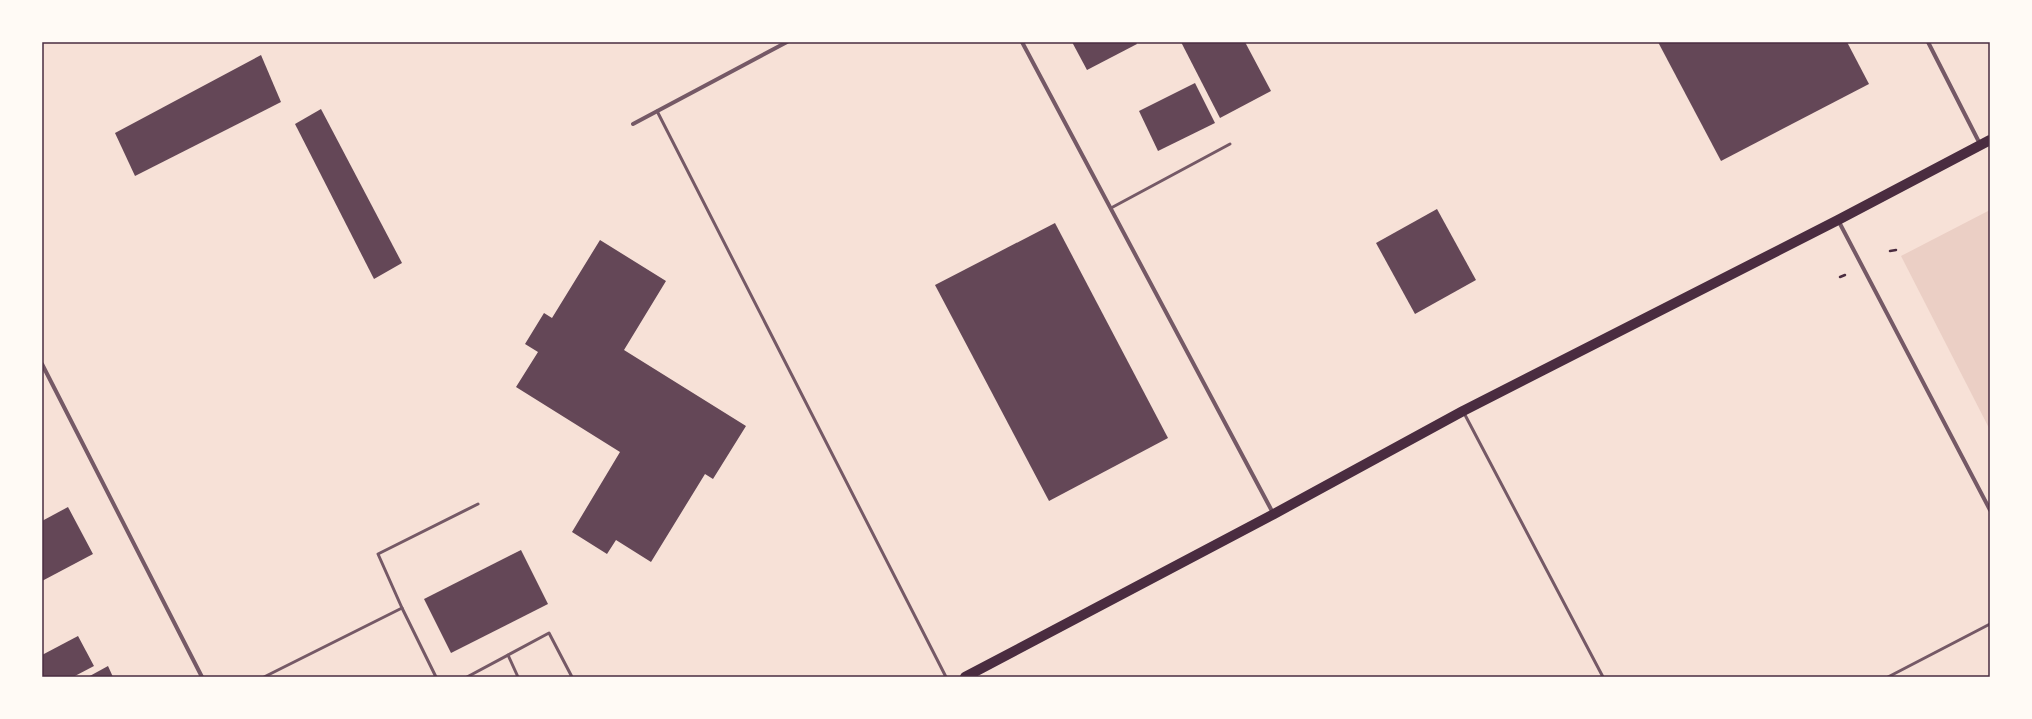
<svg xmlns="http://www.w3.org/2000/svg" width="2032" height="719" viewBox="0 0 2032 719" font-family="Poppins,sans-serif">
<style>
.green{fill:#ebcfc5}
.building{fill:#644757}
.lines{fill:none;stroke-linecap:round;stroke-linejoin:round}
.path{stroke:#4a2c40;stroke-width:2.5}
.service{stroke:#755966;stroke-width:3}
.minor{stroke:#755966;stroke-width:4}
.primary{stroke:#4a2c40;stroke-width:10}
.neatline{fill:none;stroke:#4a2c40;stroke-width:1.5}
</style>
<rect width="100%" height="100%" fill="#f7e1d7"/>
<polygon class="green" points="1990,210 1990,430 1901,256"/>
<g class="building">
<polygon points="1072,42 1136,42 1137,44 1087,70"/>
<polygon points="1181,42 1245,42 1271,91 1220,118"/>
<polygon points="1658,42 1847,42 1869,84 1721,161"/>
<polygon points="261,55 281,102 135,176 115,133"/>
<polygon points="1195,83 1215,123 1158,151 1139,111"/>
<polygon points="321,109 402,263 374,279 295,124"/>
<polygon points="1437,209 1476,280 1415,314 1376,243"/>
<polygon points="1055,223 1168,438 1049,501 935,285"/>
<polygon points="600,240 666,281 624,350 746,426 713,479 705,474 651,562 616,540 607,554 572,532 620,452 516,387 538,352 525,344 544,313 552,318"/>
<polygon points="68,507 93,554 42,581 42,521"/>
<polygon points="521,550 548,604 451,653 424,599"/>
<polygon points="78,636 94,666 73,677 42,677 42,655"/>
<polygon points="108,666 113,677 88,677"/>
</g>
<g class="lines">
<g class="path">
<polyline points="1890,251 1896,250"/>
<polyline points="1840,277 1845,275"/>
</g>
<g class="service">
<polyline points="657,111 946,677"/>
<polyline points="1111,208 1230,144"/>
<polyline points="1464,413 1603,677"/>
<polyline points="402,608 378,554 478,504"/>
<polyline points="508,655 518,677"/>
<polyline points="264,677 402,608 436,677"/>
<polyline points="467,677 549,633 572,677"/>
<polyline points="1888,677 1990,624"/>
</g>
<g class="minor">
<polyline points="1022,42 1273,513"/>
<polyline points="1928,42 1980,144"/>
<polyline points="633,124 787,42"/>
<polyline points="1838,220 1990,510"/>
<polyline points="42,364 202,677"/>
</g>
<polyline class="primary" points="965,677 1274,514 1463,411 1838,220 1990,140"/>
</g>
<rect width="2032" height="719" fill="none" stroke="#fffaf5" stroke-width="86"/>
<rect x="43" y="43" width="1946" height="633" class="neatline"/>
</svg>
